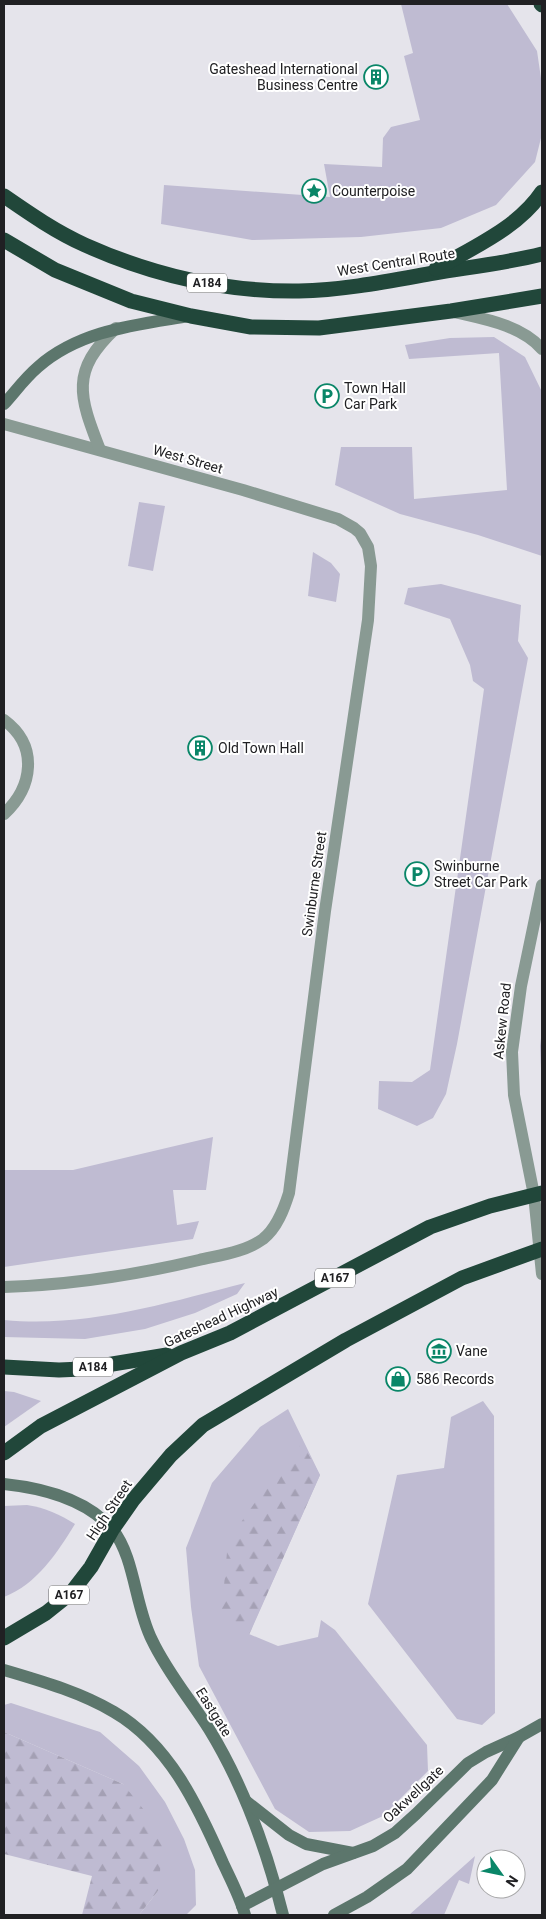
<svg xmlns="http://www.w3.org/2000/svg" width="546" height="1919" viewBox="0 0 546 1919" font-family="Roboto,sans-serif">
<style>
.grass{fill:#bfbbd2}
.forest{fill:url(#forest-firs)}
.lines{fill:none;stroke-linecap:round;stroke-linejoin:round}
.street{stroke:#899a93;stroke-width:12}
.secondary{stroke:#5c766c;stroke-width:12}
.highway{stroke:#21473a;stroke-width:15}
.labels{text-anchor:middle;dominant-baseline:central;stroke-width:4;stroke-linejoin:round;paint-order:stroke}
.shield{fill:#fff;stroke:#636365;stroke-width:1}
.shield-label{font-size:12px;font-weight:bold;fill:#202023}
.poi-label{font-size:14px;fill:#202023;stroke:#fff;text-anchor:start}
.street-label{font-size:14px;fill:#202023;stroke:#fff}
</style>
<defs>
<pattern id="forest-firs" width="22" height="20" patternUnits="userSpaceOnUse" patternTransform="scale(1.25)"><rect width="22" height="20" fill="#bfbbd2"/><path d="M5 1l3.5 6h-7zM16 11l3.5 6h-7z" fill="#a4a0b4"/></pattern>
</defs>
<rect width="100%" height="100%" fill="#e5e4eb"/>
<g class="grass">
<polygon points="401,4 507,4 537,51 542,85 542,134 535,162 496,205 441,228 361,237 252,240 161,224 164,185 330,197 324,164 382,167 383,138 391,127 420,120 404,56 413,53"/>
<polygon points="494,337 525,357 542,392 542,556 478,535 400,514 335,485 341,447 412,447 414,499 507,490 499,353 409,359 405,345 450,338"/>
<polygon points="139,502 165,506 153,571 128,566"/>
<polygon points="313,552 331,563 340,574 336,602 308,596"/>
<polygon points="441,584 521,605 518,641 528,658 457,1044 446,1094 433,1118 417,1126 378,1109 379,1081 412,1082 430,1070 484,689 473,681 470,665 450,619 404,604 408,588"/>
<polygon points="542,1030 542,1091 540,1046"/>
<polygon points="213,1137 206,1190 173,1190 177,1225 199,1221 193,1239 4,1267 4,1170 73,1170"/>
<path d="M245,1283L237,1294L195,1313L145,1329L85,1339L4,1337V1320C86,1328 166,1303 245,1283Z"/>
<polygon points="4,1391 14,1392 41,1401 4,1427"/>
<polygon points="483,1401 494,1416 495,1713 482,1725 457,1719 368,1604 397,1475 444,1468 451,1417"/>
<polygon points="288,1409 320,1475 249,1634 278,1646 318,1637 321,1620 335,1630 427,1745 428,1771 383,1816 350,1831 309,1832 275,1809 199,1666 191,1607 186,1548 212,1483 260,1427"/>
<path d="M27,1505C46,1508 59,1514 75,1524C57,1553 37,1584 4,1597V1506Z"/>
<polygon points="11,1703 100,1732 139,1766 165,1802 184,1839 195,1870 196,1905 186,1915 139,1915 158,1891 123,1784 4,1732 4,1705"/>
<polygon points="475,1856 469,1884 459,1880 444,1915 409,1915"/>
</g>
<g class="forest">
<polygon points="302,1443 320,1475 249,1635 221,1620 228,1541 263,1491"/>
<polygon points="4,1732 123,1784 148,1815 163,1842 158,1891 139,1915 82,1915 92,1876 4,1854"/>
</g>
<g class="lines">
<g class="street">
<path d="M454,312C484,319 521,325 542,349"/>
<path d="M4,424L243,490L338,519L354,528L360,533L368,547L371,566L368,620L325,911L289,1193C284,1209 277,1228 263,1239C245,1252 221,1255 199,1260C135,1275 70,1285 4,1287"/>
<path d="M100,450C79,396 70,371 116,328"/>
<path d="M4,720C39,746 33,787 4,814"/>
<polyline points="542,885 521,986 512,1052 514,1095 534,1195 542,1274"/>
</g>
<g class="secondary">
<path d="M4,404C15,392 25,378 38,367C80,330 136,325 189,316"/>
<path d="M4,1484C42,1488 87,1499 113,1530C135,1558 135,1607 152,1640C167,1672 190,1699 209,1729C244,1786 267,1851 283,1915"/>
<path d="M4,1670C41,1681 80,1692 114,1712C169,1744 198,1806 223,1863C231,1880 240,1897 245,1915"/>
<polyline points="247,1802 289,1835 306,1844 353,1853"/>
<polyline points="242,1906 323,1864 373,1846 395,1833 416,1814 468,1763 486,1752 519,1737 542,1724"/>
<polyline points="334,1915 367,1897 407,1869 492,1780 519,1737"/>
</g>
<g class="highway">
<polyline points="541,4 542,5"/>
<path d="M4,196C30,214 56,232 85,245C152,275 225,292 299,291C345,290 389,281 434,273C470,267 507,263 542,254"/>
<polyline points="4,240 55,270 131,301 191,316 251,327 319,328 451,311 542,296"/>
<path d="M436,269C473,247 518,228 542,192"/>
<polyline points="4,1367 59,1370 82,1369 167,1355"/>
<polyline points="4,1453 41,1426 181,1353 230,1333 430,1227 490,1206 542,1193"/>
<polyline points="4,1638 46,1613 71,1593 91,1567 112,1530 133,1500 171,1455 203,1425 346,1340 462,1278 542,1249"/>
</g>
</g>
<defs>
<g id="building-ring" transform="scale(1.25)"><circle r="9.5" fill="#fff" stroke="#0a8668" stroke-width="1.5"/><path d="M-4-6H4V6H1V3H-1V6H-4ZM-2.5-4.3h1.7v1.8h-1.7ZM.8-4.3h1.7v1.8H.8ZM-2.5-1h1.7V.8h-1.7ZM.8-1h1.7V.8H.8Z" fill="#0a8668"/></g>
<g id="sight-ring" transform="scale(1.25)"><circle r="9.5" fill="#fff" stroke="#0a8668" stroke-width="1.5"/><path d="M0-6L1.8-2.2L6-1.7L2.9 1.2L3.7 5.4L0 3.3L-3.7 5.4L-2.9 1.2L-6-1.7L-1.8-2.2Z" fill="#0a8668"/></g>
<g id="parking-ring" transform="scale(1.25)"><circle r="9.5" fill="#fff" stroke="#0a8668" stroke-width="1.5"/><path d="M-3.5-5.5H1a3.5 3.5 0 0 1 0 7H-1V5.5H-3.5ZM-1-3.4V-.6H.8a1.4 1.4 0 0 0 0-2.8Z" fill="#0a8668"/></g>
<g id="museum-ring" transform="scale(1.25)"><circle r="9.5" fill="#fff" stroke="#0a8668" stroke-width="1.5"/><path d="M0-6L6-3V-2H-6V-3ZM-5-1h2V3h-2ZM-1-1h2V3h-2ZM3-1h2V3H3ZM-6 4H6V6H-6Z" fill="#0a8668"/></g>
<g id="shop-ring" transform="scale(1.25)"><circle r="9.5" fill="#fff" stroke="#0a8668" stroke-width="1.5"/><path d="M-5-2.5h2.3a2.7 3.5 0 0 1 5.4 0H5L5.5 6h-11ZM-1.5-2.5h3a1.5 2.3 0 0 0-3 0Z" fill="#0a8668"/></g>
</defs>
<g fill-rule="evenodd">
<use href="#building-ring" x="376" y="77"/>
<use href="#sight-ring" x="314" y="191"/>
<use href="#parking-ring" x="327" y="396"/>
<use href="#building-ring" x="200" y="748"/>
<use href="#parking-ring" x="417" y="874"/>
<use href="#museum-ring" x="439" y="1351"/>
<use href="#shop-ring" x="398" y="1379"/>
</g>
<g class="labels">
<g class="shield">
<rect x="187" y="273.5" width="40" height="19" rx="4"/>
<rect x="315" y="1268.5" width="40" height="19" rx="4"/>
<rect x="73" y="1357.5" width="40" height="19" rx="4"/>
<rect x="49" y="1585.5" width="40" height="19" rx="4"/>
</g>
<g class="shield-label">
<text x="207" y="283">A184</text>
<text x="335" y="1278">A167</text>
<text x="93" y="1367">A184</text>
<text x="69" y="1595">A167</text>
</g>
<g class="poi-label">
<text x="358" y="69" text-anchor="end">Gateshead International<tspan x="358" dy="16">Business Centre</tspan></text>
<text x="332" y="191">Counterpoise</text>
<text x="344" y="388">Town Hall<tspan x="344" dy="16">Car Park</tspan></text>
<text x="218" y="748">Old Town Hall</text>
<text x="434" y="866">Swinburne<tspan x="434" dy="16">Street Car Park</tspan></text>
<text x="456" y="1351">Vane</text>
<text x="416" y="1379">586 Records</text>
</g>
<g class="street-label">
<text transform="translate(396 262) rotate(-9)">West Central Route</text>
<text transform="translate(188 459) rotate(16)">West Street</text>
<text transform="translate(314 884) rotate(-82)">Swinburne Street</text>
<text transform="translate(502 1021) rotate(-84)">Askew Road</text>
<text transform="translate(221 1317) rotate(-25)">Gateshead Highway</text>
<text transform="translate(109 1510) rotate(-56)">High Street</text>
<text transform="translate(214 1712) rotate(58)">Eastgate</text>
<text transform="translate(413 1794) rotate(-43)">Oakwellgate</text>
</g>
</g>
<rect width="546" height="1919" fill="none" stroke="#202023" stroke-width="10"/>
<g transform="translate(501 1874) rotate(123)"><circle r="24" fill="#ffffff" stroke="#a6a6a7"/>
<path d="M0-4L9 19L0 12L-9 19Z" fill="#0a8668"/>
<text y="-8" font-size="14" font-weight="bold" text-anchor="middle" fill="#202023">N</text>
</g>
</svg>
